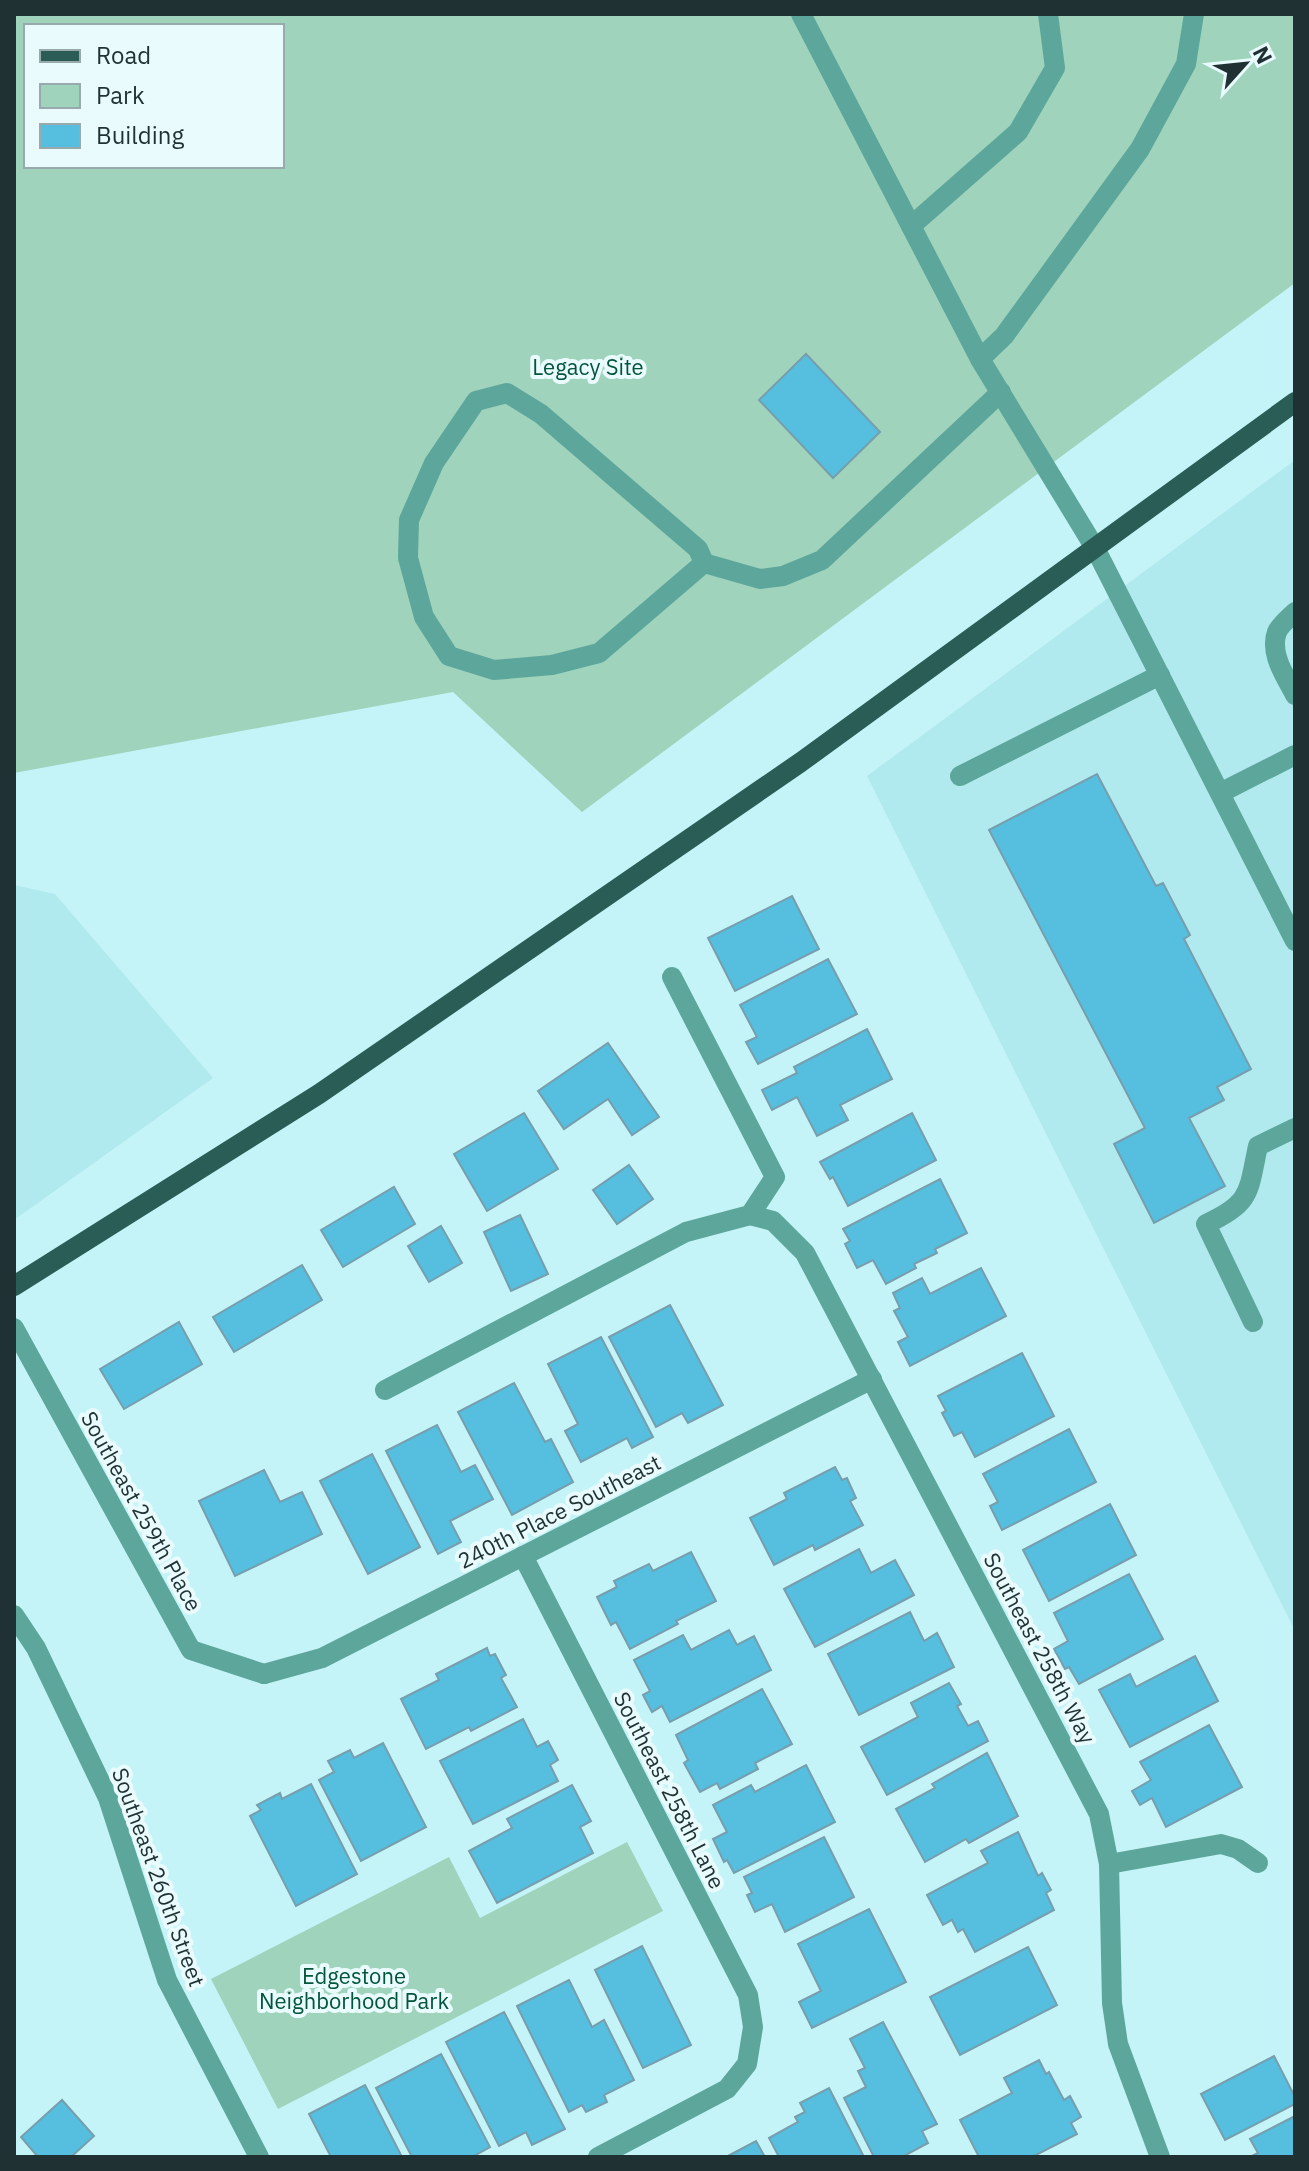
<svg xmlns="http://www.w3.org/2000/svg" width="1309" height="2171" viewBox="0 0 1309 2171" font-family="'IBM Plex Sans',sans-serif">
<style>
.built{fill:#b1eaee}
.green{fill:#9fd3bb;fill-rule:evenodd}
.building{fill:#56bfe0;stroke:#769eac;stroke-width:2}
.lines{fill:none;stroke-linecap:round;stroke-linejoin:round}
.lane{stroke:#5da69b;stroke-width:20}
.street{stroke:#5da69b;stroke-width:20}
.primary{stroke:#2a5d56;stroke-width:20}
.labels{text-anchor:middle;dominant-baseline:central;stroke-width:8;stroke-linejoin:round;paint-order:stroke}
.park-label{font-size:22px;fill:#02543b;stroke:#e9fbfd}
.street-label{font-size:22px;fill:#1f3133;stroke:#e9fbfd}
</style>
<rect width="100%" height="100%" fill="#c5f4f8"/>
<g class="built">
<polygon points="1295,460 1295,1631 867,776"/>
<polygon points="14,885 55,894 213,1078 14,1220"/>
</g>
<g class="green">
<path d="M14,14H1295V283L582,812L453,692L14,773ZM26,26H282V166H26Z"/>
<polygon points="627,1842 663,1911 278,2109 211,1979 449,1857 480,1918"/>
</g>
<g class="building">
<polygon points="806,354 880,432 833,478 759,400"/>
<polygon points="1097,774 1156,886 1163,883 1190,935 1184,939 1251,1069 1217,1087 1224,1100 1189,1118 1225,1186 1154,1223 1114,1144 1145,1128 989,830"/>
<polygon points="792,896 819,949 735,991 708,938"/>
<polygon points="828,959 857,1014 758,1064 746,1042 757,1037 740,1005"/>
<polygon points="867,1029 892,1079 840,1105 848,1120 817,1136 797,1097 772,1110 762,1090 797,1073 794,1067"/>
<polygon points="608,1043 659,1117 632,1135 608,1099 564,1129 538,1091"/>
<polygon points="524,1113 558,1169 487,1211 454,1154"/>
<polygon points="912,1113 936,1160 848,1206 833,1177 830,1179 820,1162"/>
<polygon points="629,1165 653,1199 617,1224 593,1190"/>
<polygon points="940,1179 967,1233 935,1249 937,1253 914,1264 916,1268 886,1284 873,1260 857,1268 845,1244 850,1241 843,1229"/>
<polygon points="394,1187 415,1224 343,1267 321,1230"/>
<polygon points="520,1215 548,1274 511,1291 484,1232"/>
<polygon points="441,1226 462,1263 429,1282 408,1246"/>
<polygon points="302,1265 322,1300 234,1352 213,1317"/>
<polygon points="981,1268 1006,1316 910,1366 898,1342 908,1337 894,1311 900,1308 893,1293 922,1278 930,1294"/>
<polygon points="670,1305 723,1405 688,1423 682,1413 656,1427 609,1337"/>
<polygon points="179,1322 202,1364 124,1409 100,1369"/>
<polygon points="601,1337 653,1437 632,1448 627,1438 581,1462 565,1431 578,1424 548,1364"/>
<polygon points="1022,1353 1054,1416 975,1457 962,1432 954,1436 942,1413 946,1411 938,1396"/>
<polygon points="514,1383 545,1442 551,1439 573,1482 512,1515 458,1412"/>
<polygon points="437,1425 461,1472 475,1465 493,1499 450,1521 461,1542 438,1554 386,1451"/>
<polygon points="1069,1429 1096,1482 1002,1530 990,1506 998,1502 983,1474"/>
<polygon points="372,1454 420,1547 368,1574 320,1481"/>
<polygon points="835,1467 842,1480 847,1478 856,1498 850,1501 863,1525 815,1550 813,1545 774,1565 750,1518 787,1499 784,1493"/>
<polygon points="264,1470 280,1502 302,1492 322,1534 235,1576 199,1501"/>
<polygon points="1110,1504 1136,1555 1049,1601 1023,1550"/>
<polygon points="859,1549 871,1573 895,1560 914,1595 815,1647 784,1589"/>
<polygon points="691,1552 716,1601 676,1621 678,1624 630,1649 616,1622 611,1625 597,1597 617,1587 614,1581 649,1564 653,1571"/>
<polygon points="1129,1574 1163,1639 1079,1684 1069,1667 1065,1669 1054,1649 1068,1641 1054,1613"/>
<polygon points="910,1612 924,1641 937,1633 954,1667 859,1715 828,1654"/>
<polygon points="729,1630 737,1645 754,1636 771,1670 670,1722 662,1706 652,1712 643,1695 650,1691 634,1660 683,1635 691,1650"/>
<polygon points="487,1648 490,1656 495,1654 506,1675 501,1678 517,1707 471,1731 469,1727 426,1749 401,1699 439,1680 436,1674"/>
<polygon points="1195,1656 1218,1701 1130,1747 1099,1690 1130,1674 1136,1687"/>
<polygon points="949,1683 961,1704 957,1706 968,1726 978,1721 988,1741 887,1795 861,1747 918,1717 911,1703"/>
<polygon points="762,1689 792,1744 755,1763 758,1769 720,1789 717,1783 700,1792 684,1763 688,1760 676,1735"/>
<polygon points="523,1719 537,1747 548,1741 558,1760 550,1765 558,1781 473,1824 440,1761"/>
<polygon points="1209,1725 1242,1787 1166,1827 1152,1798 1140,1805 1132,1791 1151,1780 1140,1762"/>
<polygon points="383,1743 426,1827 361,1861 319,1780 334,1772 328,1761 350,1750 354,1758"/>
<polygon points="987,1753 1018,1816 969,1843 966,1839 925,1862 896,1809 935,1788 932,1784"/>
<polygon points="806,1765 835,1822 734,1873 727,1860 724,1862 713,1839 727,1832 713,1805 751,1785 755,1792"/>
<polygon points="311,1784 357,1874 296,1906 250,1816 261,1810 257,1805 280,1793 282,1799"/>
<polygon points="572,1785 591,1821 580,1827 593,1853 497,1903 469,1851 512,1828 507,1819"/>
<polygon points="1018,1832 1038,1876 1042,1873 1051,1890 1046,1893 1054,1910 975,1952 963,1929 958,1932 952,1920 943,1925 927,1895 988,1863 981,1851"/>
<polygon points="824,1837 854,1897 785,1932 772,1904 755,1912 747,1895 752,1893 744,1877"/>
<polygon points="869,1909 906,1982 812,2028 799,2002 821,1991 798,1944"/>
<polygon points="642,1946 691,2045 643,2068 595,1970"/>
<polygon points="1028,1947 1057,2005 960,2055 930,1997"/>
<polygon points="569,1980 592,2027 604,2020 634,2080 604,2095 607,2102 586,2112 582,2105 569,2112 517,2006"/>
<polygon points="504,2012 565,2129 532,2145 526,2132 499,2146 446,2042"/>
<polygon points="883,2022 937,2124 922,2131 928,2143 902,2157 874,2157 844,2098 866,2087 858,2071 865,2068 850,2039"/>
<polygon points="441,2054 490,2147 472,2157 412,2157 376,2088"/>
<polygon points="1274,2056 1295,2097 1295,2104 1225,2140 1201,2094"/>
<polygon points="1039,2060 1046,2074 1049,2072 1064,2100 1070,2096 1081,2117 1071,2123 1077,2134 1032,2157 979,2157 960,2120 1012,2093 1004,2078"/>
<polygon points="365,2085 402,2157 331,2157 309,2114"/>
<polygon points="829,2088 864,2157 779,2157 769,2138 798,2122 795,2117 805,2112 800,2103"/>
<polygon points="62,2100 94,2136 71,2157 38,2157 21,2137"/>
<polygon points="1295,2116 1295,2157 1250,2157 1258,2153 1250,2139"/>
<polygon points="756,2141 765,2157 726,2157"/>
</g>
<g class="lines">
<g class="lane">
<polyline points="801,14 980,359 1095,548 1295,941"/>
<polyline points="911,226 1018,132 1055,68 1048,14"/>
<polyline points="980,359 1004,336 1140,149 1186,64 1194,14"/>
<polygon points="507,393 541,414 698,549 704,563 599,653 552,665 494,670 449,656 424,617 408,558 409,520 434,463 476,401"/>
<polyline points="704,563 760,579 783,576 822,560 1001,392"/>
<path d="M1295,612C1289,618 1280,625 1277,632C1269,654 1286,677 1295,695"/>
<polyline points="960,776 1160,675"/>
<polyline points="1220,793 1295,755"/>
<path d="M1253,1322L1206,1224C1252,1203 1248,1192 1258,1146L1295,1128"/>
<polyline points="14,1328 191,1650 264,1674"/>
<polyline points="385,1390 686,1232 750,1215 775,1177 672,977"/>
<polyline points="1109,1864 1221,1844 1238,1849 1258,1863"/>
</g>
<g class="street">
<polyline points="750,1215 773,1221 805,1253 1099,1814 1109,1864 1112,2003 1118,2044 1160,2157"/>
<polyline points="523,1556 748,1995 753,2027 747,2064 727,2089 598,2157"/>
<polyline points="14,1615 36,1648 108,1798 167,1980 259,2157"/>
<polyline points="264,1674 322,1658 872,1379"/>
</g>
<polyline class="primary" points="14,1286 319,1094 801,762 1295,402"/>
</g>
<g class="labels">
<g class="park-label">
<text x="588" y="366">Legacy Site</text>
<text x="354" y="1975">Edgestone<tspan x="354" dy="25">Neighborhood Park</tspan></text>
</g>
<g class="street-label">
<text transform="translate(142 1511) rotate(61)">Southeast 259th Place</text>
<text transform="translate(559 1511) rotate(-27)">240th Place Southeast</text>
<text transform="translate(1040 1648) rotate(62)">Southeast 258th Way</text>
<text transform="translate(670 1790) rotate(63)">Southeast 258th Lane</text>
<text transform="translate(159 1877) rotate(70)">Southeast 260th Street</text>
</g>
</g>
<rect width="1309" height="2171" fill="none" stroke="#1f3133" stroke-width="32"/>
<rect x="24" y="24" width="260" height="144" fill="#e9fbfd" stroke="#98aaac" stroke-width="2"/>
<rect x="40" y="50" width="40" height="12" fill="#2a5d56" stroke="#98aaac" stroke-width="2"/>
<text x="96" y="64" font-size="24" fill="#1f3133">Road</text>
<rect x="40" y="84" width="40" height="24" fill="#9fd3bb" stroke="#98aaac" stroke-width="2"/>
<text x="96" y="104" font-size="24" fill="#1f3133">Park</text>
<rect x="40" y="124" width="40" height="24" fill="#56bfe0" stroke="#98aaac" stroke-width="2"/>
<text x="96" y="144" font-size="24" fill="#1f3133">Building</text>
<g transform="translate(1245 64) rotate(63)" stroke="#e9fbfd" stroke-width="6" paint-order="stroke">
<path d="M0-6L14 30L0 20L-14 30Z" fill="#1f3133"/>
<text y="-12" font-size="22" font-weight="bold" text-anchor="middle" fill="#1f3133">N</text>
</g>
</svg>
